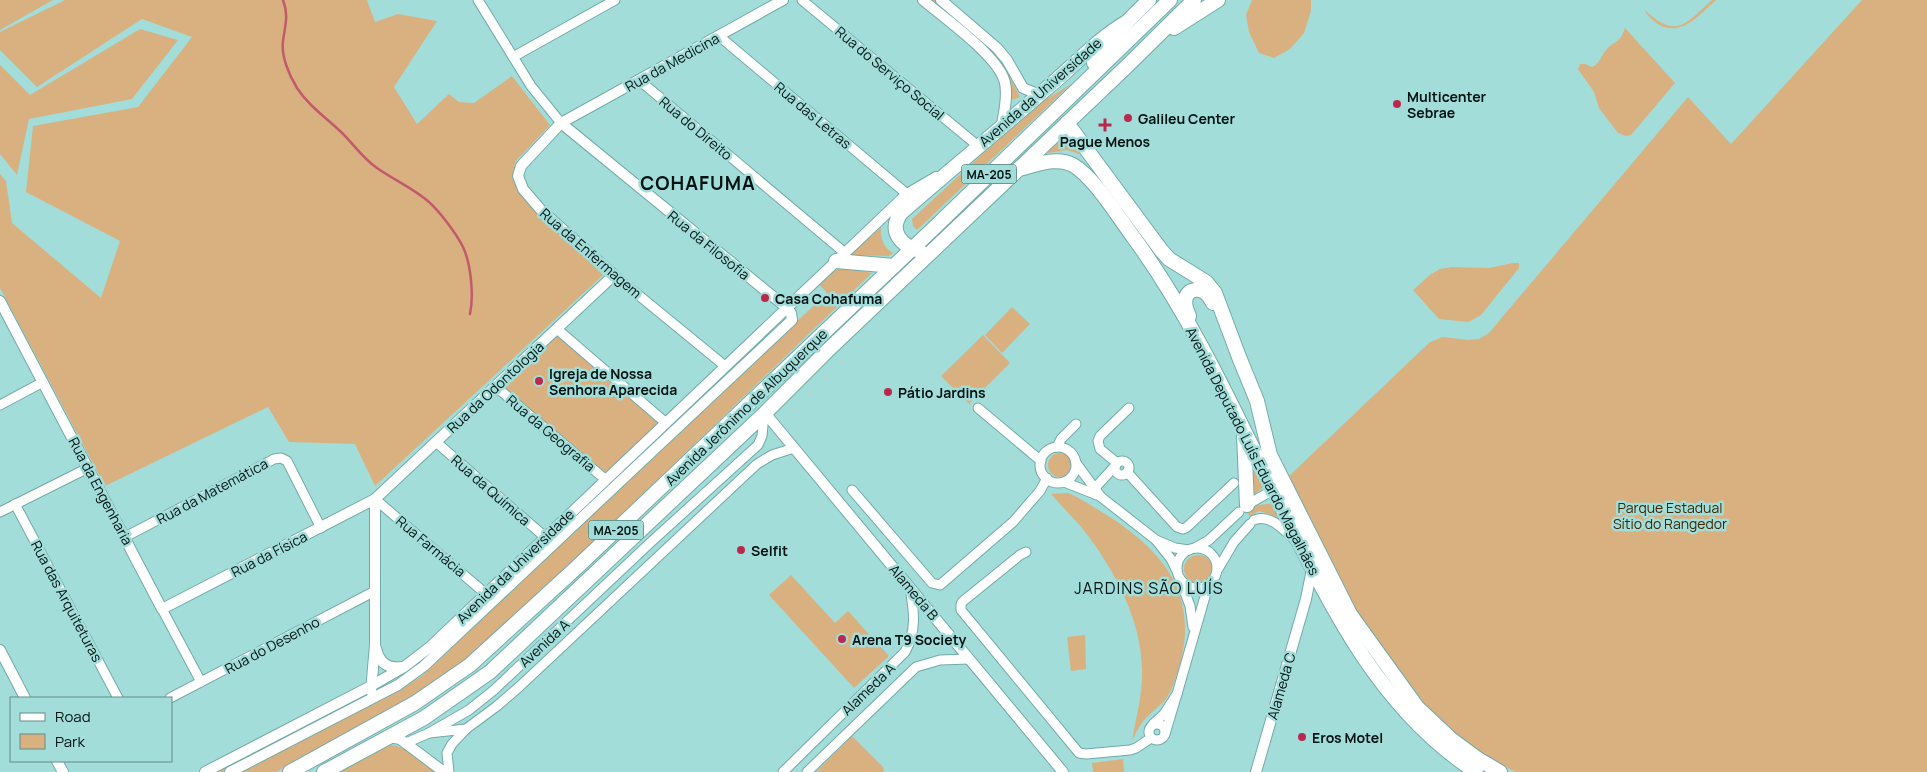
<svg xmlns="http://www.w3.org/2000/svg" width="1927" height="772" viewBox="0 0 1927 772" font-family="Manrope,sans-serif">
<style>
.green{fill:#d9b180}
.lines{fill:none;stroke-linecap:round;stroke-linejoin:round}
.stream{stroke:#c15b6b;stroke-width:2.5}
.minor-casing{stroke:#71aba8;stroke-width:11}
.tertiary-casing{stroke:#71aba8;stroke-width:12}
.primary-casing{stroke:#71aba8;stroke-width:16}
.minor{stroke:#fff;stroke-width:9}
.tertiary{stroke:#fff;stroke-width:10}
.primary{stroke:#fff;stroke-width:14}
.poi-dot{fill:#ba294d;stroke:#a2ddda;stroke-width:2}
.labels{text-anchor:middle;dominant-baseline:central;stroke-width:5;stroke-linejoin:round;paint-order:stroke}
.shield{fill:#a2ddda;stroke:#31504e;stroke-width:1}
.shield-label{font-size:12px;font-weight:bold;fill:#001312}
.street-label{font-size:14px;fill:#001312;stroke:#a2ddda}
.poi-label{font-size:14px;font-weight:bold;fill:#001312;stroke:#a2ddda;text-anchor:start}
.park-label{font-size:14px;fill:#3f2600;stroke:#a2ddda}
.quarter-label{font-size:16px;letter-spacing:1px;fill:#001312;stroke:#a2ddda}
.district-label{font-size:19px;font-weight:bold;letter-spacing:1px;fill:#001312;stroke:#a2ddda}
</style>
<rect width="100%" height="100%" fill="#a2ddda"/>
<g class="green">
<polygon points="0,0 53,0 0,30"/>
<polygon points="65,0 367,0 375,22 398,14 437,21 394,87 417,124 449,94 459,102 474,103 512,76 550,125 515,162 514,172 517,190 603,275 375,486 355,444 289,442 268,407 105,486 0,288 0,174 6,181 12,223 101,298 120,241 26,192 33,126 138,107 192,37 142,19 37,87 0,50 0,32"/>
<polygon points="929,0 935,0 984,41 995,53 1003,63 1020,97 1009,101 1007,80"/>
<polygon points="1252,0 1311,0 1311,11 1304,33 1290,49 1274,58 1259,53 1249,32 1246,15"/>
<path d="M1712,0H1716C1702,12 1685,34 1664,27C1657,25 1650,17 1645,12L1646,11C1677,40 1686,23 1712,0Z"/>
<polygon points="1862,0 1927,0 1927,772 1516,772 1476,752 1422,705 1345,597 1288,477 1430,342 1443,337 1468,340 1479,339 1489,333 1688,97 1731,144"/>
<path d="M1625,28L1675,83L1631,135L1626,136L1618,133L1599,108L1594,92L1578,69L1580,64H1585L1592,67C1601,63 1600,56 1607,49C1616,39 1619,45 1625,28Z"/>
<polygon points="140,29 178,40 132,99 29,119 17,175 0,154 0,65 30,95"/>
<polygon points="1071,84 917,230 913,226 912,219 1033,107"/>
<polygon points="1066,132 1081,152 1079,154 1067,150 1048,153 1047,151"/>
<path d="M881,224C880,236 882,247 893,253L889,256L849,255Z"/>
<polygon points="1513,263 1519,263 1519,268 1481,315 1474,319 1468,322 1439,319 1413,290 1431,274 1440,269 1452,267 1489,268"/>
<polygon points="837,266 872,273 589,546 465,661 426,690 276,772 241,772 404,687 423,675 827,293 818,283"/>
<polygon points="1012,307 1030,324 1002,353 985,335"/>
<polygon points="555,328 662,424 601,482 495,385"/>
<polygon points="983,335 1010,363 969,404 941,376"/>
<polygon points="1246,448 1264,486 1253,496"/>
<circle cx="1060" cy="465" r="12"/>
<path d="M1068,493C1081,498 1093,507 1105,514C1175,557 1205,609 1171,690C1166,703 1155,708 1146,718C1140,724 1136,733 1132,741C1136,717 1143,693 1142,669C1141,621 1117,575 1089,537C1078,522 1063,508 1051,494Z"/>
<polygon points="1273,503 1286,527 1270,514 1258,511 1251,517 1245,511 1251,506"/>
<circle cx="1198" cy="569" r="14"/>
<polygon points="791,575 835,623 848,611 889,656 854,688 769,595"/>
<polygon points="1085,635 1086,669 1071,671 1067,637"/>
<polygon points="364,693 365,698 223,772 215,772"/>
<polygon points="852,736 883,767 884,772 816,772"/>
<path d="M388,744C408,747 421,760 436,772H335Z"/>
<polygon points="1123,759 1124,772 1093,772 1092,763"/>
</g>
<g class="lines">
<path class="stream" d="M283,0C289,15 285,26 283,41C281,56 289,75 297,88C308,105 325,117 340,131C353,143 362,158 377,168C394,180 413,188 429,202C440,212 456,233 463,247C471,264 474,296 470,314"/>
<g class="minor-casing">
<g id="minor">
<polyline points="478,0 531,86 561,123"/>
<polyline points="802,0 978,146"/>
<polyline points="719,36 907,194"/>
<polyline points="513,57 615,0"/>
<polyline points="639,80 845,253"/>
<polyline points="614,275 725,366"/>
<polyline points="557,329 666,423"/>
<polyline points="495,386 606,480"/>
<polyline points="0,405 43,382"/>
<polyline points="978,408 1041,461"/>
<polyline points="436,442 545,537"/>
<polyline points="1057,447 1061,439 1076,424"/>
<circle cx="1058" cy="465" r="18"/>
<circle cx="1122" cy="468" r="7"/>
<polyline points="1076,463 1101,497 1156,540"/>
<polyline points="1117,463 1100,449 1098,441 1100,436 1129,408"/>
<polyline points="1127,472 1177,527 1183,529 1187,527 1234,483"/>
<polyline points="1064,482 1097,495"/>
<polyline points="1094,489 1116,465"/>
<polyline points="852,490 932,583 940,585 1013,522 1040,491 1047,478"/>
<polyline points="375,499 486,594"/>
<polyline points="15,504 118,698"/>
<polyline points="1245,506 1273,490"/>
<polyline points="0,512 88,468"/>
<path d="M1254,520C1270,513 1285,531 1296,541"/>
<polyline points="125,537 274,459 281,458 287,461 321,528"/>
<circle cx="1197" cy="568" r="20"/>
<polyline points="1195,548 1209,540 1239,512"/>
<polyline points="1026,552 1020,555 962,602 961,605 961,610 1079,753 1086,754 1130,750 1136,748 1151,738"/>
<polyline points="1218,569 1234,542 1250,524"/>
<polyline points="1177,571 1171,559 1156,540 1175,548 1189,550"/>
<polyline points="1181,582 1190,606 1193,627"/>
<polyline points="162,609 201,682"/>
<polyline points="1177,694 1208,586"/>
<polyline points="170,698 375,591"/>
<circle cx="1157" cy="732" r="8"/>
<polyline points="1153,724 1164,714 1177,694 1165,734"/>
<polyline points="429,733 469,710 494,690 651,542 758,445 762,436 764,414"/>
<polyline points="406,743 429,733 466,729"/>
<polyline points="449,772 447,753 452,744 466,729 497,706 519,687 757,464 772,455 794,448"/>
<path d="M783,772L905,652C917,631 914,611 910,588"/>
<polyline points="807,772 916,667 940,660 969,659"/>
</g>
</g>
<g class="tertiary-casing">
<g id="tertiary">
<path d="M923,0C944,18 1000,57 1005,83C1008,97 1004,111 1002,125"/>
<polyline points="941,0 997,48 1007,60 1023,88 1040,95"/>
<polyline points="0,301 162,609 375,499 614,275 541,210 523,189 518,176 521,166 561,123 783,0"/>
<polyline points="765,413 1063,772"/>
<path d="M376,648C379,663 388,669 403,667"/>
<polyline points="0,650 25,698"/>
<polyline points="371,691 375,645 375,499"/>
<polyline points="389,737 400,739 444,772"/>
<polyline points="57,761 63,772"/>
<polyline points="205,772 371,686 404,667 430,647 907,194 936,177"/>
<polyline points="230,772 398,685 424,666 792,320 791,313 787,308 561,123"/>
<polyline points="1256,772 1306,599 1312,569"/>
</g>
</g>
<g class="primary-casing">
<g id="primary">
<polyline points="1174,28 1218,0"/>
<polyline points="1094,63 1127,22 1149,0"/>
<polyline points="1067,123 1161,250 1169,259 1206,282 1215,293 1239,357 1257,401 1270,455 1350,614 1417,707 1451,739 1478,759 1500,772"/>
<path d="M1019,169C1036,165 1057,156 1073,165C1094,177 1119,218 1134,238C1195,322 1237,417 1283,510C1332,609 1380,709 1476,772"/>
<path d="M920,251C901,246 888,231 901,213C949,171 999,130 1047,88C1074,66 1096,40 1127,22"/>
<polyline points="836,261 894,266"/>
<path d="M1189,316C1185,307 1182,297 1191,291C1202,287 1208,293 1213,303"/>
<polyline points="1244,435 1247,505"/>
<polyline points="290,772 415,703 470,665 575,569 934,228 1170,0"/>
<polyline points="324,772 424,718 490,672 765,413 826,352 1125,68 1194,0"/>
</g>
</g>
<use href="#minor" class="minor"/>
<use href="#tertiary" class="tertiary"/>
<use href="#primary" class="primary"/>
</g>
<g class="poi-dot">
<circle cx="1397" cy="104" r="5"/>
<circle cx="1128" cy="118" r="5"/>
<path d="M1102.5 117.5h5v5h5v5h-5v5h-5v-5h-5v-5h5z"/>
<circle cx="765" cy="298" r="5"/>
<circle cx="539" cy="381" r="5"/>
<circle cx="888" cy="392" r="5"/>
<circle cx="741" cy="550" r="5"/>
<circle cx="842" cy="639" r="5"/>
<circle cx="1302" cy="737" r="5"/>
</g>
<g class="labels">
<g class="shield">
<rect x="961.5" y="164.5" width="55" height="19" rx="4"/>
<rect x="588.5" y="520.5" width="55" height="19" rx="4"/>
</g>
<g class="shield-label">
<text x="989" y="174">MA-205</text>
<text x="616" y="530">MA-205</text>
</g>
<g class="street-label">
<text transform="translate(672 62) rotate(-29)">Rua da Medicina</text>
<text transform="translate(890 73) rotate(40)">Rua do Serviço Social</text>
<text transform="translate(1040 92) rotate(-41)">Avenida da Universidade</text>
<text transform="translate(813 115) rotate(40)">Rua das Letras</text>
<text transform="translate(696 128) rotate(40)">Rua do Direito</text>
<text transform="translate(709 245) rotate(39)">Rua da Filosofia</text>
<text transform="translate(591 253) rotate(41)">Rua da Enfermagem</text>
<text transform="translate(495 387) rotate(-43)">Rua da Odontologia</text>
<text transform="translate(746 407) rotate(-44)">Avenida Jerônimo de Albuquerque</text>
<text transform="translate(551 433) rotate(40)">Rua da Geografia</text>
<text transform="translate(1253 451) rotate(63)">Avenida Deputado Luís Eduardo Magalhães</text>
<text transform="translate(491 490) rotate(41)">Rua da Química</text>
<text transform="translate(101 491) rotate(62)">Rua da Engenharia</text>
<text transform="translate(212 491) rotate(-28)">Rua da Matemática</text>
<text transform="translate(431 546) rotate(40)">Rua Farmácia</text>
<text transform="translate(269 554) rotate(-27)">Rua da Física</text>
<text transform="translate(515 566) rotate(-44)">Avenida da Universidade</text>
<text transform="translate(914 592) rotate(50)">Alameda B</text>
<text transform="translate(67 601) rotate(62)">Rua das Arquiteturas</text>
<text transform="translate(544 643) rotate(-43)">Avenida A</text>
<text transform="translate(272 645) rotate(-28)">Rua do Desenho</text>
<text transform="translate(1281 686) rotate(-74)">Alameda C</text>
<text transform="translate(868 689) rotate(-44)">Alameda A</text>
</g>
<g class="poi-label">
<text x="1407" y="96">Multicenter<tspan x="1407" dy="16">Sebrae</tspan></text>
<text x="1138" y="118">Galileu Center</text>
<text x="1105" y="141" text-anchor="middle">Pague Menos</text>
<text x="775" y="298">Casa Cohafuma</text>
<text x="549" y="373">Igreja de Nossa<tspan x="549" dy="16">Senhora Aparecida</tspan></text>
<text x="898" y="392">Pátio Jardins</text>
<text x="751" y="550">Selfit</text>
<text x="852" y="639">Arena T9 Society</text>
<text x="1312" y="737">Eros Motel</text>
</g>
<g class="park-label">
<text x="1670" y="507">Parque Estadual<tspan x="1670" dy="16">Sítio do Rangedor</tspan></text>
</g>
<g class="quarter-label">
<text x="1149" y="588">JARDINS SÃO LUÍS</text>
</g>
<g class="district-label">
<text x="698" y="183">COHAFUMA</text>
</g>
</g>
<rect x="10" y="697" width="162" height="65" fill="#a2ddda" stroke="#618c8a"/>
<rect x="20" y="713" width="25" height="8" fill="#ffffff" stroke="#618c8a"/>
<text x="55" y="722" font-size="15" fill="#001312">Road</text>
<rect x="20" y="734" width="25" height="15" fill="#d9b180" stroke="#618c8a"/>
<text x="55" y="747" font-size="15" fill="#001312">Park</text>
</svg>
